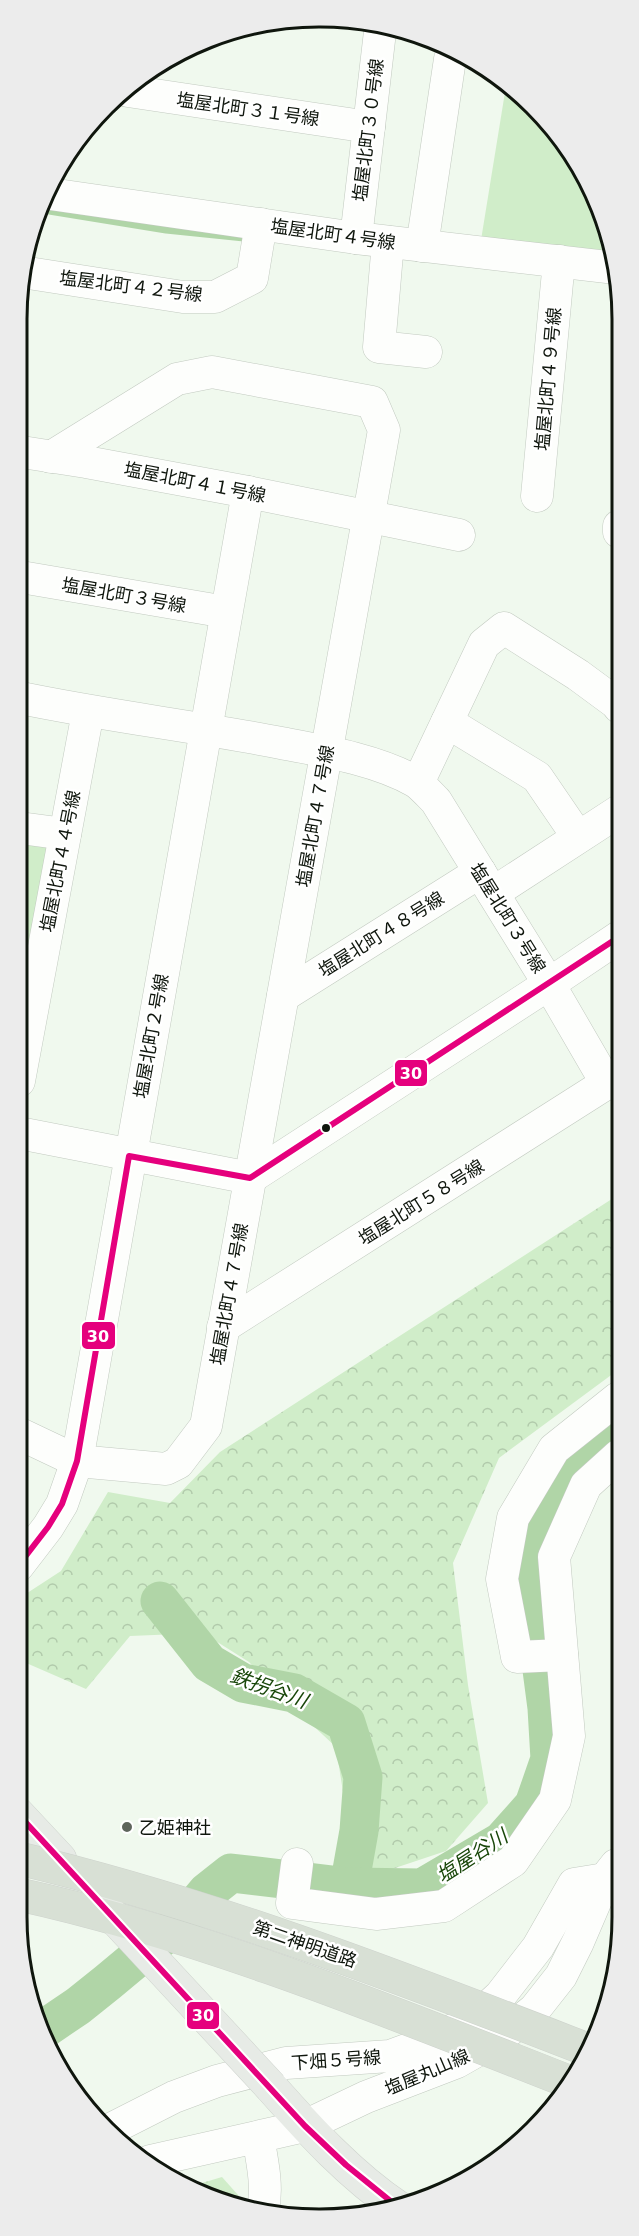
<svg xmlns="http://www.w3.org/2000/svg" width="639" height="2236" viewBox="0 0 639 2236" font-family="'DejaVu Sans','Noto Sans JP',sans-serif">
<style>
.green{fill:#d0edc9}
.forest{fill:url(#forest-crowns)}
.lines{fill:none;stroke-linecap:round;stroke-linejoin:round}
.stream{stroke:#b0d5a7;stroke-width:7}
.river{stroke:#b0d5a7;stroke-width:39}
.minor-casing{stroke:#c2cac0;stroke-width:33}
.major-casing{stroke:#ced3cd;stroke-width:34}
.minor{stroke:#fdfefc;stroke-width:32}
.major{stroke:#e7ebe6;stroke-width:33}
.major-bridge-casing{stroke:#ced3cd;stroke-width:34;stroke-linecap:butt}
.highway-bridge-casing{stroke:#ced3cd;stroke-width:34;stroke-linecap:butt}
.major-bridge{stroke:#e7ebe6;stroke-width:33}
.highway-bridge{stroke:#d8e0d5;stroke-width:33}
.bus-1-casing{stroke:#fff;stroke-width:10}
.bus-1{stroke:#e5007d;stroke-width:6}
.bus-dot{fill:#0f160d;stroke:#fff;stroke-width:2}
.poi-dot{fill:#5e655c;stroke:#fff;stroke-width:2}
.labels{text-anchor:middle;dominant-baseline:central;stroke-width:5;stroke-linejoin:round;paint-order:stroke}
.street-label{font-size:18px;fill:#0f160d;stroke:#fff}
.poi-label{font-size:18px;fill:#0f160d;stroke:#fff;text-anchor:start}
.water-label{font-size:20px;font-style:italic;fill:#19470a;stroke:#fff}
.rim{fill:none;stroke:#0f160d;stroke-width:3}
.line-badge{stroke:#fff;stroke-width:2}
.badge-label{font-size:16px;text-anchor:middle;font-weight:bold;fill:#fff}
</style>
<defs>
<pattern id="forest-crowns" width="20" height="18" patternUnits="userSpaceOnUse" patternTransform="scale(1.5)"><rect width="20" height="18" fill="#d0edc9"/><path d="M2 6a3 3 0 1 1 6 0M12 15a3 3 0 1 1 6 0" fill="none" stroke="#b1caab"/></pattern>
</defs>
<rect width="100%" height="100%" fill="#f0f9ee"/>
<g class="green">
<polygon points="506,86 547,119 591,186 612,255 481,240"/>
<polygon points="20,837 45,841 53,852 20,993"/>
</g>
<g class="forest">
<polygon points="618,1195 618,1370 499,1458 453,1563 468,1685 488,1803 446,1851 380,1873 338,1865 345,1805 336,1747 295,1709 249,1662 203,1633 130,1636 86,1689 17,1659 18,1599 61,1571 108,1492 170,1503 220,1452"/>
<polygon points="222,2177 247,2205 185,2188"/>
</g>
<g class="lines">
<polyline class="stream" points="43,210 166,230 244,238"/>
<g class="river">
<polyline points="160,1601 209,1663 243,1683 294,1693 346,1723 363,1777 359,1831 349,1887"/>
<polyline points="39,2030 47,2027 78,2006 108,1982 186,1917 207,1892 231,1873 349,1887 422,1888 502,1841 534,1805 550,1759 547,1708 536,1624 530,1561 541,1515 563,1471 590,1442 618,1423"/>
</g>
<g class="minor-casing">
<g id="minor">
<polyline points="128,91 369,127"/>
<polyline points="50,194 356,238 616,268"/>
<polyline points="356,238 381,23"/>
<polyline points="388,242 379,347 426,352"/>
<polyline points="422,246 450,59"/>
<polyline points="22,272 183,297 215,297 252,278 261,224"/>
<polyline points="22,452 86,462 248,492 459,535"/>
<polyline points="537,496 559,261"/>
<polyline points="619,532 619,526"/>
<polyline points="21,577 226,612"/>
<path d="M21,698C107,716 194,726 281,743C324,751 378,760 416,782C423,787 430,795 436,801L549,984L607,1084"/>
<polyline points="447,722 537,777 578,837"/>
<polyline points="418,783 484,644 504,628 578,675 616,703 619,707"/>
<polyline points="20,828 65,834"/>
<polyline points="493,893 619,811"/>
<polyline points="283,996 480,872"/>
<polyline points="19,1081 88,712"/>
<polyline points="19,1133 250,1178 549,984 619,937"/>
<polyline points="223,1327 618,1076"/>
<polyline points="18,1433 77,1461 166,1469 178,1463 206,1426 384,430 372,402 212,372 177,379 51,457"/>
<polyline points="18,1566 48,1527 62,1504 77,1461 248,492"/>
<polyline points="562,1655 517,1657 502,1579 513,1518 554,1449 618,1398"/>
<polyline points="297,1864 292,1903 376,1914 444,1906 513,1861 555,1800 569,1736 554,1557 586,1485 618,1456"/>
<polyline points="109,2130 174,2097 217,2081 286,2063 390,2056 431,2041 475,2019 500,1996 538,1947 574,1884 605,1879"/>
<path d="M258,2137C262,2160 268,2186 263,2209"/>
<polyline points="150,2161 305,2126 366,2097 457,2062 501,2037 535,2009 561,1976 578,1942 605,1879 616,1865"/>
</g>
</g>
<g class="major-casing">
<g id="major">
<polyline points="17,1813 60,1859"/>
<path d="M271,2087C310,2131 351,2176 399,2208"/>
</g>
</g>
<use href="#minor" class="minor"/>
<use href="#major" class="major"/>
<g class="major-bridge-casing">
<polyline id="major-bridge" points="106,1909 271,2087"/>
</g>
<g class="highway-bridge-casing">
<g id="highway-bridge">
<path d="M17,1858C212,1904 399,1977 586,2049"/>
<path d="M17,1894C205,1935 393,2013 572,2083"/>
</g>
</g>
<use href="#major-bridge" class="major-bridge"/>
<use href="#highway-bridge" class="highway-bridge"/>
<g class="bus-1-casing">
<g id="bus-1">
<polyline points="18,1566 48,1527 62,1504 77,1461 129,1156 250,1178 619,937"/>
<polyline points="17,1813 305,2126 346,2165 399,2208"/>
</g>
</g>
<use href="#bus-1" class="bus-1"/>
</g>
<circle class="bus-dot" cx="326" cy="1128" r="5"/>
<circle class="poi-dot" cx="127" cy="1827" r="6"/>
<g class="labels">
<g class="street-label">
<text transform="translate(248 109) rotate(8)">塩屋北町３１号線</text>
<text transform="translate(368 130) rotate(-83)">塩屋北町３０号線</text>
<text transform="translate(333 234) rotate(8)">塩屋北町４号線</text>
<text transform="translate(131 286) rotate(7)">塩屋北町４２号線</text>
<text transform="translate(548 379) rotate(-85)">塩屋北町４９号線</text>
<text transform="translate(195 482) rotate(11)">塩屋北町４１号線</text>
<text transform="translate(124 595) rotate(10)">塩屋北町３号線</text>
<text transform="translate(315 816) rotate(-80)">塩屋北町４７号線</text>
<text transform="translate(60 861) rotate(-79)">塩屋北町４４号線</text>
<text transform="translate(508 918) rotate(58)">塩屋北町３号線</text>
<text transform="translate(381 934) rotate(-32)">塩屋北町４８号線</text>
<text transform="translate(151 1036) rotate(-80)">塩屋北町２号線</text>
<text transform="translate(421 1202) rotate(-32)">塩屋北町５８号線</text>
<text transform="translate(229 1294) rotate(-80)">塩屋北町４７号線</text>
<text transform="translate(305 1944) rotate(19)">第二神明道路</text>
<text transform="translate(336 2060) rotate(-4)">下畑５号線</text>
<text transform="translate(427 2072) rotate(-23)">塩屋丸山線</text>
</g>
<g class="poi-label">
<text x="139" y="1827">乙姫神社</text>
</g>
<g class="water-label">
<text transform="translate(269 1688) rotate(20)">鉄拐谷川</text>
<text transform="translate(472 1856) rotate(-33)">塩屋谷川</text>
</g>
</g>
<path d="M0 0H639V2236H0ZM319 27H320A292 292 0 0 1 612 319V1917A292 292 0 0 1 320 2209H319A292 292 0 0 1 27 1917V319A292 292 0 0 1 319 27Z" fill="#ececec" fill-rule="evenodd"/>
<path class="rim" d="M319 27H320A292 292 0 0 1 612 319V1917A292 292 0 0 1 320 2209H319A292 292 0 0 1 27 1917V319A292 292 0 0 1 319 27Z"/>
<g class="line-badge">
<rect x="394" y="1059" width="34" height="28" rx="6" fill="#e5007d"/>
<rect x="81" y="1321" width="35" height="29" rx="6" fill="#e5007d"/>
<rect x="186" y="2001" width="34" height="29" rx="6" fill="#e5007d"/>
</g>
<g class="badge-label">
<text x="411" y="1079">30</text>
<text x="98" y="1342">30</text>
<text x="203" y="2021">30</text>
</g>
</svg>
